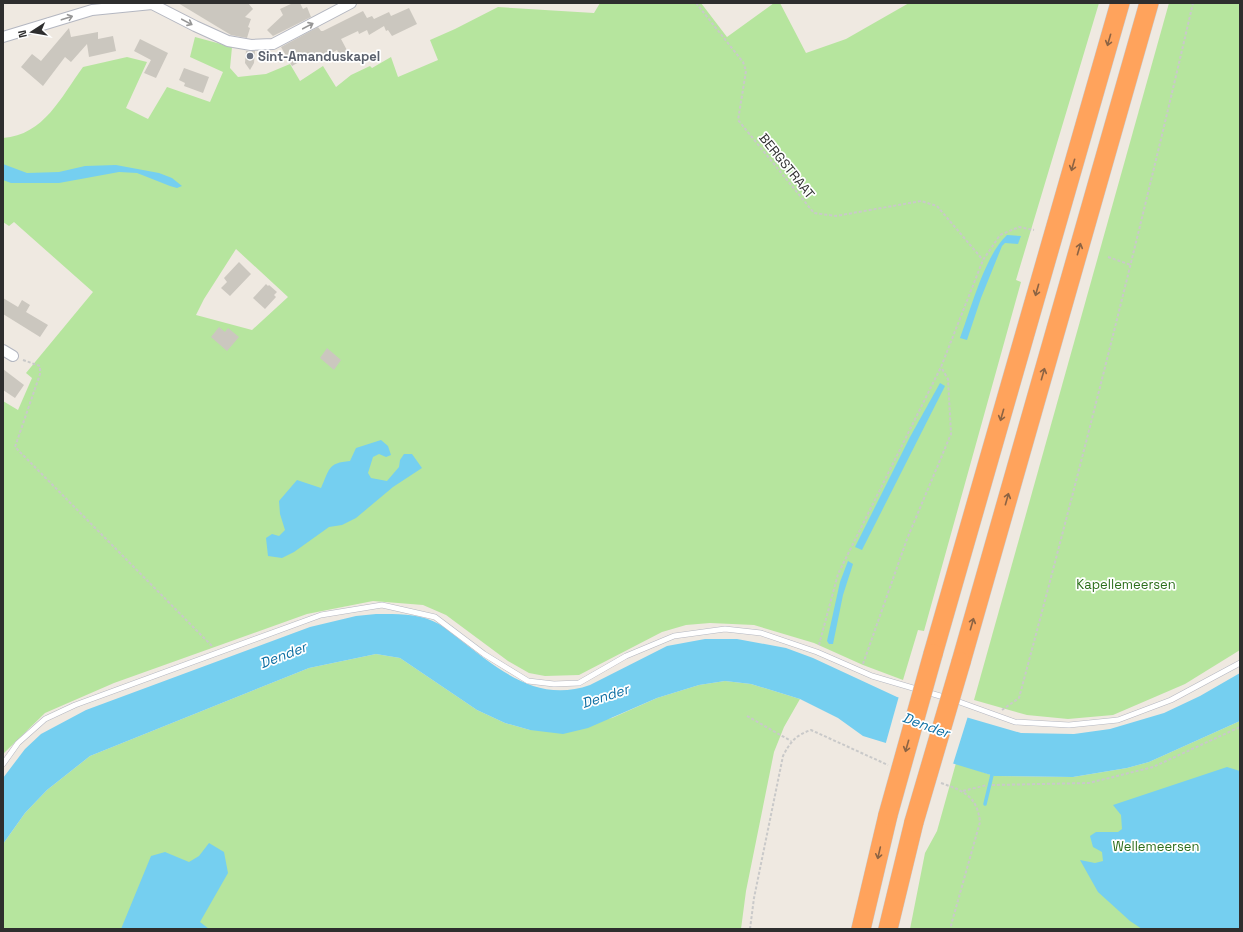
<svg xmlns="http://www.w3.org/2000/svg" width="1243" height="932" viewBox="0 0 1243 932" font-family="'Space Grotesk',sans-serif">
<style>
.green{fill:#b6e59e;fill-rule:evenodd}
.water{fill:#75cff0}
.pier{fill:#efe9e1}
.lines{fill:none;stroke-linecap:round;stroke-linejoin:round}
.stream{stroke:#75cff0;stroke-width:3.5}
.building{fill:#cbc7bf}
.lane-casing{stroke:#b4b7c1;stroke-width:6}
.street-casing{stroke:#b4b7c1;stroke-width:12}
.highway-casing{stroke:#c9c9c9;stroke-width:20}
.path{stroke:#c9c9c9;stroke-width:2;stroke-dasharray:3 2;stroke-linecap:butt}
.lane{stroke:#fff;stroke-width:5}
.street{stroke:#fff;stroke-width:10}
.highway{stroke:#ffa35c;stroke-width:19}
.highway-bridge-casing{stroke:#c9c9c9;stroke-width:20;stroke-linecap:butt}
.highway-bridge{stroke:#ffa35c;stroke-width:19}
.oneway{stroke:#969696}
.oneway2{stroke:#8c6343}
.worship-dot{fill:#6b7280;stroke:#fff;stroke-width:1.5}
.labels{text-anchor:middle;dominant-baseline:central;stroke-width:3.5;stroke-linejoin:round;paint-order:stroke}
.worship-label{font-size:13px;font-weight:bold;fill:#5b616d;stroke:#fff;text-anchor:start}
.street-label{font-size:13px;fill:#2e2e2e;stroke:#fff}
.park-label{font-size:13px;fill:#2c6e1b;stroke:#fff}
.water-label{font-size:14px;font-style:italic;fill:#0d6fa3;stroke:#fff}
</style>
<rect width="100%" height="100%" fill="#efe9e1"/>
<g class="green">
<path d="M600,3H701L727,37L774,3H780L806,53L846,39L909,3H1099L1016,280L1021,282L924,631L918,630L903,680L863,665L814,643L754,625L710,623L686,625L662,632L579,675L545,676L529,673L508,661L446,615L423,605L373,601L307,614L114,683L45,713L3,754V401L18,410L32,378L26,373L93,292L14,222L9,226L3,222V138C44,135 61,97 83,67L127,57L147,62L126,108L148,119L167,87L210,102L223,72L190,57L195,37L232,47L230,68L238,77L266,74L290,64L300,81L323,66L336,87L351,75L370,66L372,68L391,57L398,77L438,60L430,40L455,29L498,7L594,13ZM236,249L288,297L252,330L196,315L204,299Z"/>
<polygon points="1169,3 1240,3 1240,650 1185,684 1113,715 1068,719 1027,715 974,700"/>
<polygon points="376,654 400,658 477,710 505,723 530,730 612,718 657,698 699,685 725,681 751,684 800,699 784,727 774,752 746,891 741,929 3,929 3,844 25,813 47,790 90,756 309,668"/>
<polygon points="1240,721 1240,929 910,929 925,853 937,831 956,763 994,776 1073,777 1127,768 1149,762"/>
</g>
<g class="water">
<polygon points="3,164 27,173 59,172 85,166 116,165 159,173 172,178 182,186 177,188 170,186 137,173 119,172 59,183 11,183 3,180"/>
<path d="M1007,235L1021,236L1018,244L1005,243L1002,246L981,298L967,340L960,338C971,309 985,255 1007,235Z"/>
<polygon points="940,383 945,386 862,550 855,547 910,437"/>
<path d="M381,440L388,446L391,455L386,457L379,454L373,457L368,473L371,478L387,481L399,467L400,460L404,454H412L422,468L393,487L356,518L342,525L329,527L294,552L282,558L268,556L266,538L272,534L279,536L285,530L280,514L279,501L297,480L321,488C330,469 327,463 350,461L356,448Z"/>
<polygon points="848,561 853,564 843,595 833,644 829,644 827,641 840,582"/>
<path d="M376,614C396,614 420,613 439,624C447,629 455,636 463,642C502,672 539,703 590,685L667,646L705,639H737L786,648L813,658L897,697L1021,733L1074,734L1110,729L1164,713L1200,696L1240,673V721L1149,762L1127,768L1073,777L994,776L863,736L838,718L800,699L751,684L725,681L699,685L657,698L588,728L563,734L530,730L505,723L477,710L400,658L376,654L309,668L90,756L47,790L25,813L3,844V778L25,749L41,734L86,710L310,627L356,616Z"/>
<polygon points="1227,767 1240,771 1240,929 1142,929 1130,921 1098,892 1080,860 1095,863 1103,861 1102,852 1093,847 1090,836 1096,832 1118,832 1122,829 1121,815 1113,805"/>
<polygon points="209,843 224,852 228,873 200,922 209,929 121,929 151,856 165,852 189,862 199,856"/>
</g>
<polygon class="pier" points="899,696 968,716 953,764 885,746"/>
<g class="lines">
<polyline class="stream" points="985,804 992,775"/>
</g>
<g class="building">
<polygon points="178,3 248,3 253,9 245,17 251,19 248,27 250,28 247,38 231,35"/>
<polygon points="293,3 300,3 303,9 307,7 311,17 273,36 267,30 283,15 280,9"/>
<polygon points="409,8 417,24 392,36 388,30 386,31 384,26 369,35 367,30 359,34 358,31 341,39 349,54 341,58 337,50 320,59 317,54 310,56 292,66 281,47 318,27 321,31 323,31 363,11 367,18 372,16 374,19 389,12 391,16"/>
<polygon points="69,28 71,37 98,32 98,39 113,36 116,51 89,57 87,44 71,62 65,57 43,86 21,67 32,54 41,61"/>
<polygon points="140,39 168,53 156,78 144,73 151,60 134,51"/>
<polygon points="246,51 255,51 254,63 250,70 245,63"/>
<polygon points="184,68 209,77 203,93 184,86 185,83 179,80"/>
<polygon points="239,262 251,274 230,296 221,288 227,282 224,278"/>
<polygon points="266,284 268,286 269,285 277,292 274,295 276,297 265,309 253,298"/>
<polygon points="3,298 18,307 22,300 30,305 26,312 48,325 40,337 3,314"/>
<polygon points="219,327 225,332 228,328 239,337 227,351 211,337"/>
<polygon points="327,348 341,360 334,370 320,358"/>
<polygon points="3,369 24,385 15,398 3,390"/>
</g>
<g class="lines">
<g class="lane-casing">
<g id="lane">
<polyline points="954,700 1015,722 1069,725 1118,720 1171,700 1240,663"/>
<polyline points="3,764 18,743 45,719 75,705 321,615 382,605 435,617 484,654 528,681 554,684 579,683 626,656 674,636 725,629 761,633 817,652 872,676 947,698"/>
</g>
</g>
<g class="street-casing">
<g id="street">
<polyline points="3,37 92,10 152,4 195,26 228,41 251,45 273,44 351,3"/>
<polyline points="3,350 13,356"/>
</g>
</g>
<g class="highway-casing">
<g id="highway">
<polyline points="933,654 1120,3"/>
<polyline points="961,662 1149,3"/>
<polyline points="861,929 888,815"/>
<polyline points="888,929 914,822"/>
</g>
</g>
<g class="path">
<polyline points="696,3 743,62 746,71 738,120 814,213 836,216 921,201 937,206 983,260"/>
<polyline points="1108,257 1131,265"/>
<polyline points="23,360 40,366 40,374 15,447 213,647"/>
<polyline points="819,645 838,574 941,367 983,260 1000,235 1019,227 1034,230"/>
<polyline points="863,664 907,539 951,434 948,379 941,367"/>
<path d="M1002,710L1019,698C1081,467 1139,236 1193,3"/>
<polyline points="747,716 791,741"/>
<path d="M941,783C964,791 977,796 980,822L950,929"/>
<polyline points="992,785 1089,783 1153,767 1240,727"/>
<polyline points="963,791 987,785"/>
<path d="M750,929L754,898L783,756C790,742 796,735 811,730L888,765"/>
</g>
<use href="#lane" class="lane"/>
<use href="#street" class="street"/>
<use href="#highway" class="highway"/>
<g class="highway-bridge-casing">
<g id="highway-bridge">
<polyline points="888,815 933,654"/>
<polyline points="914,822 961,662"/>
</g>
</g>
<use href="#highway-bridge" class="highway-bridge"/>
</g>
<defs><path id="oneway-shaft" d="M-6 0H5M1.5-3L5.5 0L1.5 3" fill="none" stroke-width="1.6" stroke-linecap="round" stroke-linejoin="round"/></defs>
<g class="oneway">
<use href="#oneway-shaft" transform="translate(67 18) rotate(-18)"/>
<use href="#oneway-shaft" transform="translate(187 22) rotate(28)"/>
<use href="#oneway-shaft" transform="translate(308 26) rotate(-28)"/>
</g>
<g class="oneway2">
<use href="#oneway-shaft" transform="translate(1109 40) rotate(106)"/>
<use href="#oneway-shaft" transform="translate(1073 165) rotate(106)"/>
<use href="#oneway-shaft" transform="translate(1079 249) rotate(-74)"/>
<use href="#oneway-shaft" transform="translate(1037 290) rotate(106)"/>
<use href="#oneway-shaft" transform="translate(1043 374) rotate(-74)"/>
<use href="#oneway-shaft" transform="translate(1002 415) rotate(106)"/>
<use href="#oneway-shaft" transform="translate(1007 499) rotate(-74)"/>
<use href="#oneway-shaft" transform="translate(972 624) rotate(-74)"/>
<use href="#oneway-shaft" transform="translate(907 746) rotate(106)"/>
<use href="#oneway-shaft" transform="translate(879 853) rotate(103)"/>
</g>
<circle class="worship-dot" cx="250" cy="56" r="4"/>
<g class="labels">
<g class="worship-label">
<text x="258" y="56">Sint-Amanduskapel</text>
</g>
<g class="street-label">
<text transform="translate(787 166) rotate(51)">BERGSTRAAT</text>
</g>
<g class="park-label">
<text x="1126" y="584">Kapellemeersen</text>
<text x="1156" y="846">Wellemeersen</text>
</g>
<g class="water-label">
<text transform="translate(283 655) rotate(-21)">Dender</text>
<text transform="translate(605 696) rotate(-18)">Dender</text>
<text transform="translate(926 725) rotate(20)">Dender</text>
</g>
</g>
<rect width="1243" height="932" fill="none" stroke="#2e2e2e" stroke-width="8"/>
<g transform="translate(32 32) rotate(258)" stroke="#ffffff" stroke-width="3" paint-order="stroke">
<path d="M0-3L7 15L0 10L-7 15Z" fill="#2e2e2e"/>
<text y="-6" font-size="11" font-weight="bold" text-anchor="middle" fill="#2e2e2e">N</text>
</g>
</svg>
